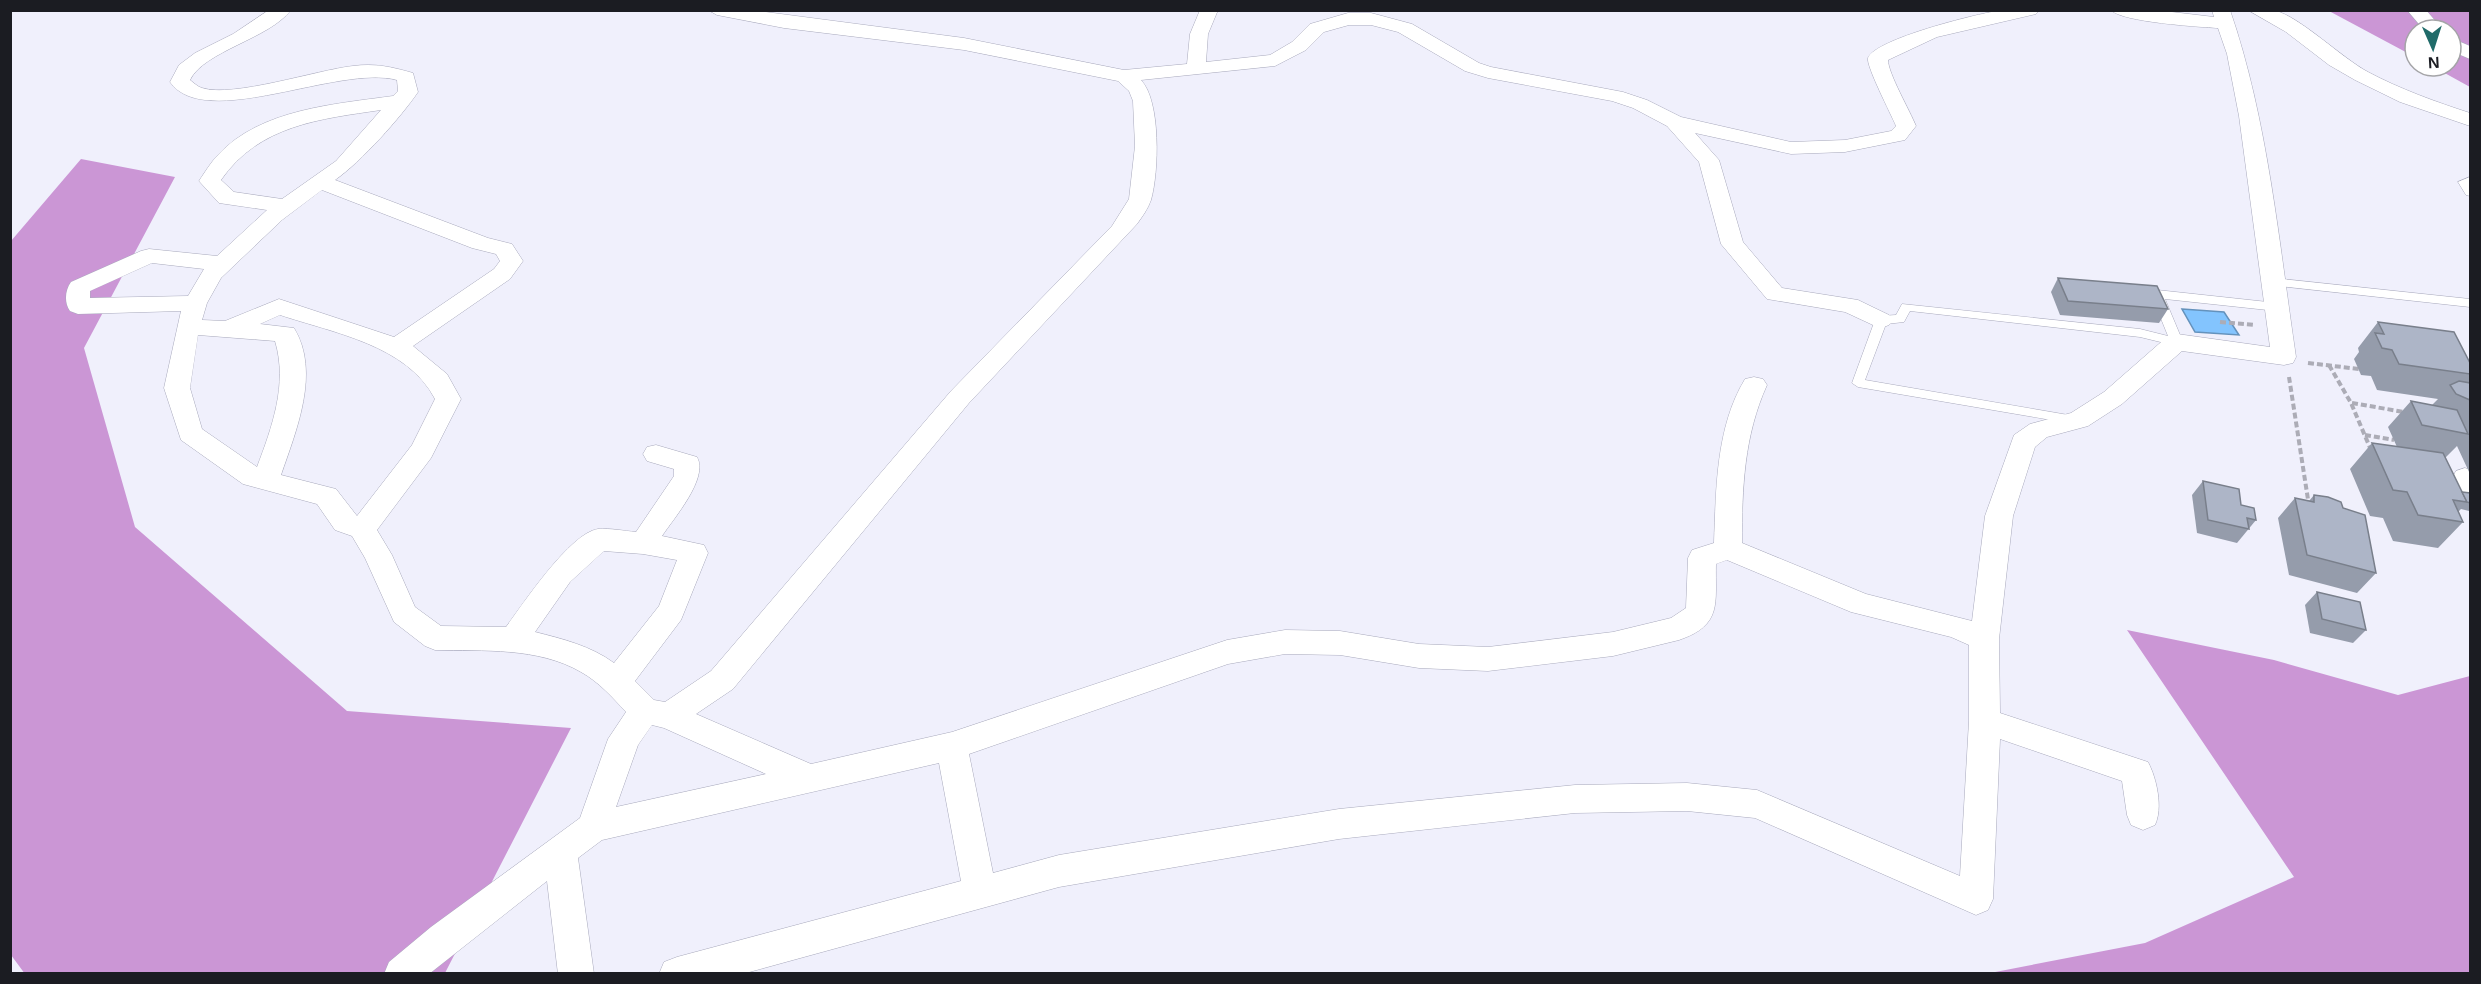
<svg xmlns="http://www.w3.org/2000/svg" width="2481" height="984" viewBox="0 0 2481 984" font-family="Arial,sans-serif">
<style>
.forest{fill:#cb96d5}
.water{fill:#83c4fe;stroke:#6492bc;stroke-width:1.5}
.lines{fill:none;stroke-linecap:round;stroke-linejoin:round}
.lane-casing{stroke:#a8a9bc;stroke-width:1}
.street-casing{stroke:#a8a9bc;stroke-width:1}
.path{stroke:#acacb6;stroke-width:4;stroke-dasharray:6 3;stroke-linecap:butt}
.lane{fill:#fff;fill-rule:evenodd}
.street{fill:#fff;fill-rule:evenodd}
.wall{fill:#959cab}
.building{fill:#adb5c7;stroke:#797f8b;stroke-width:1.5}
</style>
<rect width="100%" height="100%" fill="#f0f0fc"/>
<g class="forest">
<polygon points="2329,11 2470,11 2470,87 2432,66 2451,66 2451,30 2415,30 2415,57"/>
<polygon points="81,159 175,177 84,348 135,527 347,711 571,728 445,973 25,974 11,955 11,241"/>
<polygon points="2127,630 2274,660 2398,695 2470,676 2470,973 1990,973 2145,943 2294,877"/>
</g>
<polygon class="water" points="2182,309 2224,312 2239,335 2195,332"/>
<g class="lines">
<g class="lane-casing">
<g id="lane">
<polygon points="2470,177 2470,196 2466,195 2458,182"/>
<polygon points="2273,278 2470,299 2470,307 2269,285 2267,282 2269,279"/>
<polygon points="2157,290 2277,303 2283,307 2277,311 2165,299 2183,342 2177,346 2140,337 1910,311 1904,322 1886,324 1865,380 2080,417 2081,420 2075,424 1858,387 1852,383 1875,320 1881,316 1896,315 1902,304 2140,329 2168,336 2151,294"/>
</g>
</g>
<g class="street-casing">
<g id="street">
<path d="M269,10H291C269,39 204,51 190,80C194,83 198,87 202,88C233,98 317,70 353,66C375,63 392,67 413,73L418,92C401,117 361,162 335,180L488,238L512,244L523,261L510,279L413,346L447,374L461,399L431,458L377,530L392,555L415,607L441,626L506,627C523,604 570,533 598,529C610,528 624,531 636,532L674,476V469L647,461L643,454L647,447L656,445L697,457C709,478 674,518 662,536L704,545L708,553L681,620L635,681L654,700L665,702L711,671L951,391L1112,226L1129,199L1135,146L1133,101L1129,91L1118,81L964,50L784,28L717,15L708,10H750L964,38L1124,70L1187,64L1190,34L1200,10H1218L1208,34L1206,62L1270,55L1292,42L1310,24L1348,13H1371L1412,24L1479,63L1491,67L1623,92L1647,100L1681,117L1791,142L1845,140L1891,131L1896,126C1891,114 1866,66 1868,58C1875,39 1977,14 1997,11C2010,9 2025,10 2039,10L2036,14L1937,37L1888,60C1888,73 1910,111 1916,126L1905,140L1845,152L1791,154L1695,133L1719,160L1743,242L1782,288L1858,300L1889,315L1893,320L1889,325L1881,328L1873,325L1845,312L1767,299L1721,244L1699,162L1667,126L1633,108L1612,101L1488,78L1465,71L1398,32L1371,25H1349L1324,32L1306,50L1275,66L1141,80C1161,101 1159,172 1151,200C1148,209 1142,217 1137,224L969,403L733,689L696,714L811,764L952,732L1227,640L1285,630L1340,631L1419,644L1488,647L1613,632L1671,618L1686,608L1688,558L1692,550L1714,543C1716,488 1716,427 1745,379L1754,377L1763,379L1767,385C1744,436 1742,488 1742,543L1866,594L1972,621L1985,516L2014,435L2030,424L2071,413L2104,392L2168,336L2177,334L2270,347L2239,116L2227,54L2218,28C2200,27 2121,22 2111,10H2155L2214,17L2212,10H2230C2268,120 2279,243 2296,357L2293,363L2284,365L2182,351L2122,404L2088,426L2047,437L2035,447L2013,516L1999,639L2000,713L2148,762C2157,779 2163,808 2155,825L2143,830L2131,825L2127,815L2122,781L2000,739L1993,899L1988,910L1976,915L1755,818L1687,811L1575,813L1339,839L1059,887L742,974H659L664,962L677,957L961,881L939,763L602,840L578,858L594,974H558L547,881L429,974H384L389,962L431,927L580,818L608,739L626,712C613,698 599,682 581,672C538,647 483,651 435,650L425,646L394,622L365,558L352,536L335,530L317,504L243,484L181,440L164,388L181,311L78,314L70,311C64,303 65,290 71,282L141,251L149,249L217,256L267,210L219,203L199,181C205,172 211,162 218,155C260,109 336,104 393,96L398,91L397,80C339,64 205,132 170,82L179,65L195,53L233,34ZM381,110L336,161L282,199L234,192L221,180C259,125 320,119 381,110ZM322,190L472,248L496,254L500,261L494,269L394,337L279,299L225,321L202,320L207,303L221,278L282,220ZM152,263L204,269L188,296L90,298V291ZM280,315C334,333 407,345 435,399L412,445L357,516L336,489L281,475C296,431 321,372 294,328L260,324ZM198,335L275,341C288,384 272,427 257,467L202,429L190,388ZM604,551L643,554L677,560L659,606L614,663C591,646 563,639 535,632L570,582ZM1727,560L1851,612L1951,637L1969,645V721L1960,876L1757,790L1687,783L1575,785L1339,809L1059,855L993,873L969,754L1228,664L1285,654L1340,655L1419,668L1488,671L1613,656L1679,640C1723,625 1715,603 1716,564ZM652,725L664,728L766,774L616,807L638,745Z"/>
<path d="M2248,10C2257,10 2268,9 2276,11C2300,17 2342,58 2368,72C2400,89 2436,102 2470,113V126L2400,102L2355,80L2329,65L2286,32Z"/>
<polygon points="2407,10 2426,10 2443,30 2424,30"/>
<polygon points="2451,38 2470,46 2470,59 2451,51"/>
<polygon points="2465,468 2470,470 2470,501 2460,498 2452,478 2456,471"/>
</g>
</g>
<g class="path">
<polyline points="2220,322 2255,325"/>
<polyline points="2308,363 2359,369"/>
<polyline points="2329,365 2351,403 2371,450"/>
<polyline points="2289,377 2309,506"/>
<polyline points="2352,403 2404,412"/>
<polyline points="2365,435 2394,440"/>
</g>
<use href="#lane" class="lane"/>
<use href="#street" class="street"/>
</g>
<g class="wall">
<polygon points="2058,278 2168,309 2159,323 2060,315 2051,292"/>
<polygon points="2378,322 2470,363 2470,474 2457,446 2445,458 2462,492 2470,493 2470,509 2469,511 2461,509 2458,512 2463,522 2438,548 2393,541 2383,518 2370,516 2350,469 2372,443 2397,447 2388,427 2411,401 2432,405 2438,399 2377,390 2371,376 2361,375 2354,359 2359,352 2358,348"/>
<polygon points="2203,481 2241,505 2256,520 2237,543 2197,533 2192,495"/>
<polygon points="2314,495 2343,508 2376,573 2357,593 2289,575 2278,518 2295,498 2309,501"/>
<polygon points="2317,592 2366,630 2353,643 2310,633 2305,605"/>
</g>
<g class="building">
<polygon points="2058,278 2157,286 2168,309 2068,301"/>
<polygon points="2378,322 2454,332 2470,363 2470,374 2399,364 2392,350 2382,348 2375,333 2384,334"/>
<polygon points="2459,381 2470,383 2470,400 2456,394 2450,385"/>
<polygon points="2411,401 2457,410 2468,434 2422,425"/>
<polygon points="2372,443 2443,453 2467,502 2453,500 2463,522 2418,515 2407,492 2393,490"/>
<polygon points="2203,481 2239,489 2241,505 2254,508 2256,520 2247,518 2249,529 2208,520"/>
<polygon points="2462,492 2470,493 2470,503 2467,502"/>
<polygon points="2314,495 2328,497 2341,502 2343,508 2365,515 2376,573 2307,555 2295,498 2314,502"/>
<polygon points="2317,592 2360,602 2366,630 2322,619"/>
</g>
<rect width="2481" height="984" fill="none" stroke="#1b1c22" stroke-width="24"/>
<g transform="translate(2433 48) rotate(177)"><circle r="28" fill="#ffffff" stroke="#a4a4a7" stroke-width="1.5"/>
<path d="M0-4.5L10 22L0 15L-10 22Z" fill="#206b69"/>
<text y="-9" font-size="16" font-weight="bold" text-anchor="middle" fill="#1b1c22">N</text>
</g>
</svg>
